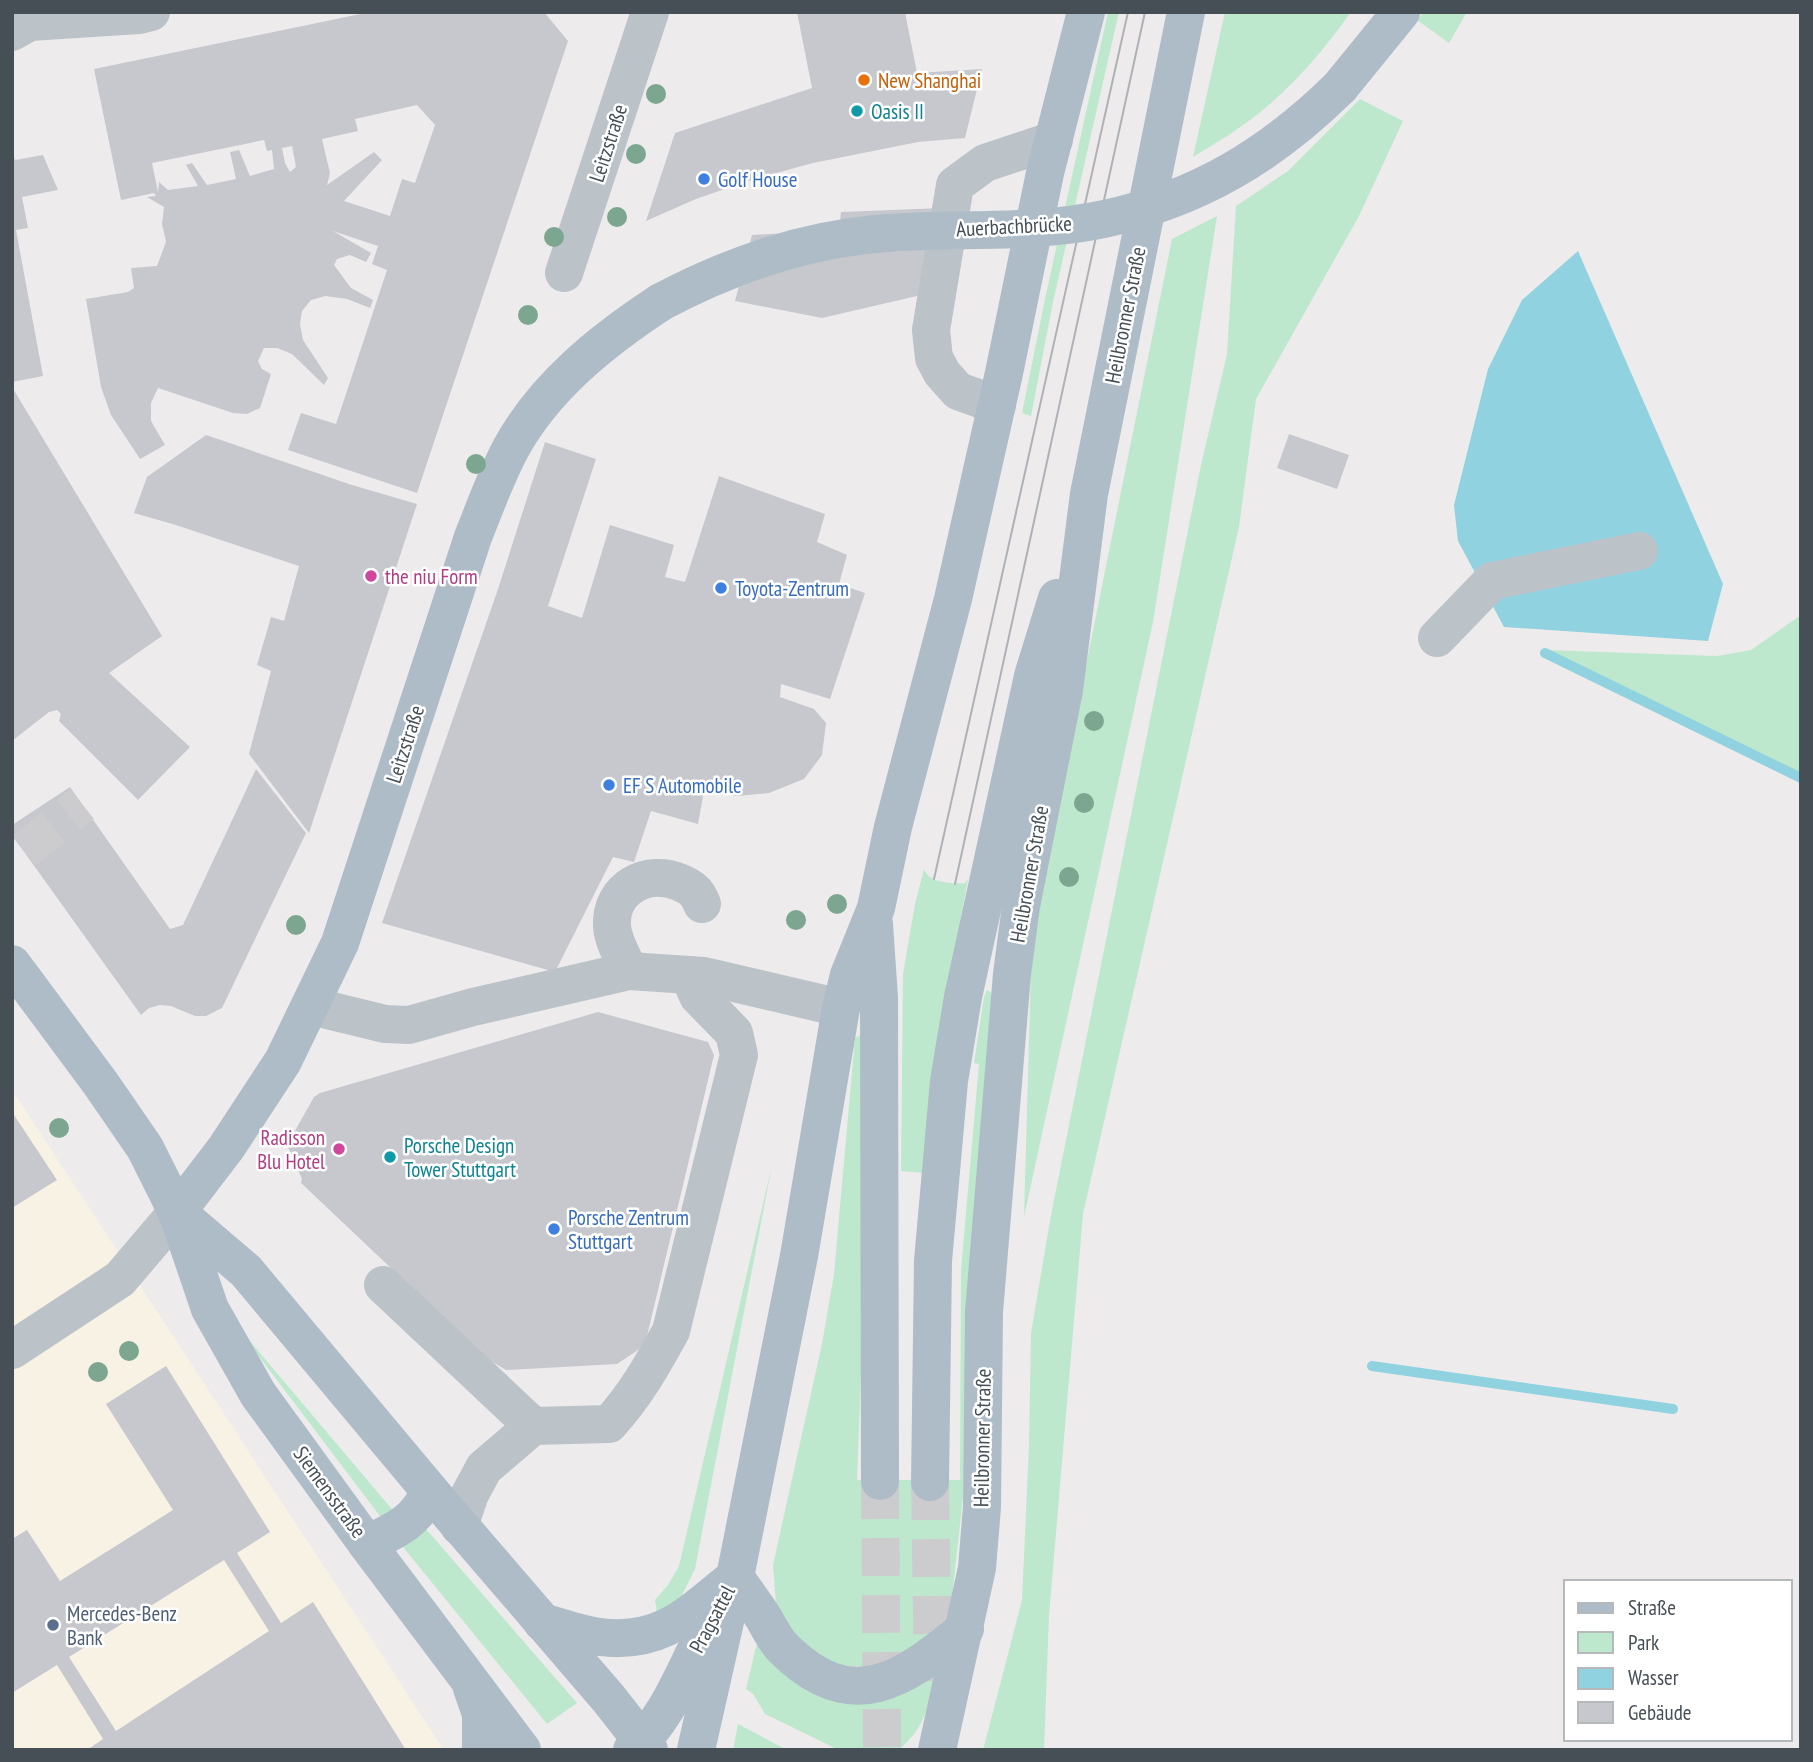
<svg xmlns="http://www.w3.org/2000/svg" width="1813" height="1762" viewBox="0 0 1813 1762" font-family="'PT Sans Narrow',sans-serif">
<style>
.commercial{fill:#f8f2e5}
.green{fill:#bee8cd}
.water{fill:#90d2e0}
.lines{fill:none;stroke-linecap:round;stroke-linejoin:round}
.stream{stroke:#90d2e0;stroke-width:10}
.building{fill:#c7c8ce;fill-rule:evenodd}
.minor-tunnel{stroke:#ccccce;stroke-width:38;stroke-dasharray:38 19;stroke-linecap:butt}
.major-tunnel{stroke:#ccccce;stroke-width:38;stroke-dasharray:38 19;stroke-linecap:butt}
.minor{stroke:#bbc3c9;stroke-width:38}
.major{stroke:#aebcc8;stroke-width:38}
.tram{stroke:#aeb1b5;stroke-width:2}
.major-bridge{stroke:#aebcc8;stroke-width:38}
.tree{fill:#7da690}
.food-dot{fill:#e8710a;stroke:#fff;stroke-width:2.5}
.culture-dot{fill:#0f9aa8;stroke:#fff;stroke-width:2.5}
.shop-dot{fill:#3f7fe0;stroke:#fff;stroke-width:2.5}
.hotel-dot{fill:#d1479c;stroke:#fff;stroke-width:2.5}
.service-dot{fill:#5c6f8a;stroke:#fff;stroke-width:2.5}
.labels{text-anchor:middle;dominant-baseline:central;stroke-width:5;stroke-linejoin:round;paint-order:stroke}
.food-label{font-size:21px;fill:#c56008;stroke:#fff;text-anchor:start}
.culture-label{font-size:21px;fill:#0d838f;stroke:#fff;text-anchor:start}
.street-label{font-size:21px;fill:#464f56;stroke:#fff}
.shop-label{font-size:21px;fill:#366cbe;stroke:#fff;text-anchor:start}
.hotel-label{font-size:21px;fill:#b23c85;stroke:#fff;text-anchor:start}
.service-label{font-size:21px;fill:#4e5e75;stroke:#fff;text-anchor:start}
</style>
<rect width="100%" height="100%" fill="#eeebec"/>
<polygon class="commercial" points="12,1090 444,1750 12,1750"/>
<g class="green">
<polygon points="1108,12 1119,12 1053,302 1031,416 1022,413 1045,299"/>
<path d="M1225,12H1351C1321,54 1286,95 1243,125C1227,137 1209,147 1193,157Z"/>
<polygon points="1424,12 1467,12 1449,43 1417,20"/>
<polygon points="1360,99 1403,121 1359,216 1256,399 1239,527 1083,1214 1049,1616 1044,1750 983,1750 1022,1600 1029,1444 1031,1333 1051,1215 1201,465 1227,354 1236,206 1288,171"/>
<polygon points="1217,216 1153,622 1024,1217 1032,933 1172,239"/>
<polygon points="1801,615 1801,773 1546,650 1717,656 1751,650"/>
<path d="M924,869C929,883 952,884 965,883L968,879L945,1005L924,1173L901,1171L903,974L915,904Z"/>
<polygon points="987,990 992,993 964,1488 952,1598 937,1628 916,1649 869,1667 834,1665 800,1642 776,1604 773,1565 822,1344 834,1274 855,1038 861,1035 861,1372 857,1480 960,1480 961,1270 979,1064 974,1063 984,997"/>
<polygon points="772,1165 695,1569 681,1597 657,1614 655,1600 668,1585 679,1566"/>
<polygon points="227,1314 396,1514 386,1524"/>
<polygon points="426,1529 577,1703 547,1724 403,1547"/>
<path d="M757,1643L782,1667L936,1671C930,1704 926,1726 899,1750H839L765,1714L753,1694L746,1689Z"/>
<polygon points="738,1724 787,1750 733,1750"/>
</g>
<polygon class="water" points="1578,251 1723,584 1708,641 1504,627 1458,541 1454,505 1488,369 1522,300"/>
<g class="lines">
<g class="stream">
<polyline points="1545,653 1801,778"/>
<polyline points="1372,1366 1673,1409"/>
</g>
</g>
<g class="building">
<path d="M370,12H544L568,41L417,493L288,450L301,413L336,424L387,270L372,264L378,246L333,231L371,253L366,262L350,255L337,259L334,265L351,288L373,300L370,308L347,299L325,296L311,300L302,311L300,324L303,340L328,378L324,385L292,354L277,348H264L258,361L262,369L271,374L260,408L247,414L233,413L158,388L151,403V421L165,445L140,459L111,415L101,387L86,299L128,292L134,288L131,268L157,266L166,242L162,224L164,207L147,197L156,196L154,193L121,200L94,69ZM417,105L435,125L415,183L402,179L390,216L344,201L382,160L374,152L327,185L330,173L322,139L358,131L355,119ZM264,140L267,151L272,150L274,169L250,176L239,150L230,152L236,179L207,185L192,163L186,165L198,186L168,190L159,182L158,192L152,163ZM292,146L296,167L290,172L285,163L282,148Z"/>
<polygon points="797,12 905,12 917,73 982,69 965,138 918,142 813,163 748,181 696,199 646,221 675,133 812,88"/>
<polygon points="12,151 15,160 43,155 58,190 22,197 28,228 16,230 43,376 12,382"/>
<polygon points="942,208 930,293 822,318 735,301 752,235 839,230 841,212"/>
<polygon points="12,387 162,636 109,673 190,747 138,800 59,721 61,714 57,710 49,712 12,741"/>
<polygon points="1289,434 1349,455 1337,489 1277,468"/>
<polygon points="206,435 352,485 417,504 309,833 249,754 271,671 257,665 271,617 284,621 299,566 176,525 134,513 147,477"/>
<polygon points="545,442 596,459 548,606 582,618 610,525 674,545 665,577 685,582 719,476 825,514 817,542 847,555 839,584 865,593 830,699 781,684 780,697 814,709 826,723 822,755 804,779 769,793 737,796 704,791 698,824 651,811 634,862 613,857 555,972 382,923 498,589"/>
<polygon points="256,769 306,833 222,1008 206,1016 195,1016 171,1006 160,1005 149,1008 141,1015 12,835 12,825 70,787 170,929 183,925"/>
<polygon points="598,1012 708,1042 714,1055 648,1332 645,1342 638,1350 617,1364 506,1370 486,1358 301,1183 302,1179 287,1145 314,1097 320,1093"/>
<polygon points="12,1112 57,1180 12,1208"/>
<path d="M166,1366L270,1532L237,1553L281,1623L313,1602L406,1750H87L103,1739L57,1665L12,1693V1539L27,1530L60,1581L173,1510L106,1404ZM224,1560L269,1631L116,1731L69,1657Z"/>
</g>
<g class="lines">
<polyline class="minor-tunnel" points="24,851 82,804"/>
<g class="major-tunnel">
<polyline points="880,1481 882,1750"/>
<polyline points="930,1482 933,1681"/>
</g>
<g class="minor">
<polyline points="12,32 30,22 139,15 151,12"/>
<polyline points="564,273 650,12"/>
<polyline points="997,405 958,391 942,373 934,358 931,330 955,185 985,163 1054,140"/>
<polyline points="1437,638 1492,581 1639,551"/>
<path d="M629,971C623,957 613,942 612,926C610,888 647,869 679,882C683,884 690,887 693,890C697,893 700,899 702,904"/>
<polyline points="311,1006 385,1024 409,1025 473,1007 629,971 704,976 841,1008"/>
<path d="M383,1285L533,1426L609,1424C635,1396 653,1364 671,1331L739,1055L734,1033L698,996L689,975"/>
<polyline points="12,1350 120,1279 177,1212"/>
<polyline points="459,1526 470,1494 484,1468 533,1426"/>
</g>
<g class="major">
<polyline points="1340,87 1401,12"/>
<polyline points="874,924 879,998 880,1481"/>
<polyline points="12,964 101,1084 145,1148 177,1212 210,1309 258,1394 367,1544 522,1750"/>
<path d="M177,1212L226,1148L283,1061L340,943L473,537C485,507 496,476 511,448C545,386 603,340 661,302"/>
<polyline points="178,1213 246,1271 430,1491 609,1699 649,1750"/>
<polyline points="930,1482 933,1261 949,1081 963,997 1033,676 1057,598"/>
<path d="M367,1544C396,1530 416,1522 430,1491"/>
<path d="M735,1577C744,1590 754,1603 763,1617C769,1627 775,1640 783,1648C852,1717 903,1680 965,1629"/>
<path d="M542,1622C561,1627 581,1635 600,1637C662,1645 690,1613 735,1577"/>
<polyline points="472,1688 481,1714 481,1750"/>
<path d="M632,1750C670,1717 685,1667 709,1625"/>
<polyline points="696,1750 735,1577 799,1256 841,1008 849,975 876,908 893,827 953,599 1004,373 1045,173 1086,12"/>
<polyline points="937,1750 977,1568 982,1507 984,1312 1012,974 1021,906 1064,690 1089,494 1186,12"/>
</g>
<g class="tram">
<polyline points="934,879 1128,12"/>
<polyline points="955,884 1145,12"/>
</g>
<path class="major-bridge" d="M661,302C729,266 799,241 876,234C951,227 1030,235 1104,219C1199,199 1272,154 1340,87"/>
</g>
<g class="tree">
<circle cx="656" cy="94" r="10"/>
<circle cx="636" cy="154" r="10"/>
<circle cx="617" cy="217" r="10"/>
<circle cx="554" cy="237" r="10"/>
<circle cx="528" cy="315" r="10"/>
<circle cx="476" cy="464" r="10"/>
<circle cx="1094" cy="721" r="10"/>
<circle cx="1084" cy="803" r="10"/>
<circle cx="1069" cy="877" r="10"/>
<circle cx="837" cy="904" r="10"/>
<circle cx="796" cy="920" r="10"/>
<circle cx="296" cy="925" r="10"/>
<circle cx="59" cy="1128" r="10"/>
<circle cx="129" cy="1351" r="10"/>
<circle cx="98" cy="1372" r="10"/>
</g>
<circle class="food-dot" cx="864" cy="80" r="7"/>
<g class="culture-dot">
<circle cx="857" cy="111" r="7"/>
<circle cx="390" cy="1157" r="7"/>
</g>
<g class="shop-dot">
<circle cx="704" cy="179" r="7"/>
<circle cx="721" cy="588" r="7"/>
<circle cx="609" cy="785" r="7"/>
<circle cx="554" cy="1229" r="7"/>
</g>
<g class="hotel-dot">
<circle cx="371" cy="576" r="7"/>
<circle cx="339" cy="1149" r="7"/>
</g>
<circle class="service-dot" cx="53" cy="1625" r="7"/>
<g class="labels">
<g class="food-label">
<text x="878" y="80">New Shanghai</text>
</g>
<g class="culture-label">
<text x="871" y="111">Oasis II</text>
<text x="404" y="1145">Porsche Design<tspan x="404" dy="24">Tower Stuttgart</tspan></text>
</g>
<g class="street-label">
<text transform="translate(608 143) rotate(-72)">Leitzstraße</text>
<text transform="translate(1014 226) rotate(-3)">Auerbachbrücke</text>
<text transform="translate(1125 315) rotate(-79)">Heilbronner Straße</text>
<text transform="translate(405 744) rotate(-72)">Leitzstraße</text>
<text transform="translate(1029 874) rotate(-80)">Heilbronner Straße</text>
<text transform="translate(982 1438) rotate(-89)">Heilbronner Straße</text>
<text transform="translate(330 1492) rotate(54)">Siemensstraße</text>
<text transform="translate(712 1619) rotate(-62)">Pragsattel</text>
</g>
<g class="shop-label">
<text x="718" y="179">Golf House</text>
<text x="735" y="588">Toyota-Zentrum</text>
<text x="623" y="785">EF S Automobile</text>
<text x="568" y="1217">Porsche Zentrum<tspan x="568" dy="24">Stuttgart</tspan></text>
</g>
<g class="hotel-label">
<text x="385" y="576">the niu Form</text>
<text x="325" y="1137" text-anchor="end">Radisson<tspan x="325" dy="24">Blu Hotel</tspan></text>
</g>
<g class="service-label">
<text x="67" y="1613">Mercedes-Benz<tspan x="67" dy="24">Bank</tspan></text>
</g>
</g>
<rect width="1813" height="1762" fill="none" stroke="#464f56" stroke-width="28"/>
<rect x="1564" y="1580" width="228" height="161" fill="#ffffff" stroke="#b5b9bb" stroke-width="2"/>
<rect x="1578" y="1603" width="35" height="10" fill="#aebcc8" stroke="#b5b9bb" stroke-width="2"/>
<text x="1628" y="1615" font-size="21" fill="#464f56">Straße</text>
<rect x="1578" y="1632" width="35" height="21" fill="#bee8cd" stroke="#b5b9bb" stroke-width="2"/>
<text x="1628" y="1650" font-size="21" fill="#464f56">Park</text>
<rect x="1578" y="1668" width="35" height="21" fill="#90d2e0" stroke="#b5b9bb" stroke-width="2"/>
<text x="1628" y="1685" font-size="21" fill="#464f56">Wasser</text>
<rect x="1578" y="1702" width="35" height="21" fill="#c7c8ce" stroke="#b5b9bb" stroke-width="2"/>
<text x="1628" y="1720" font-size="21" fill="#464f56">Gebäude</text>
</svg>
